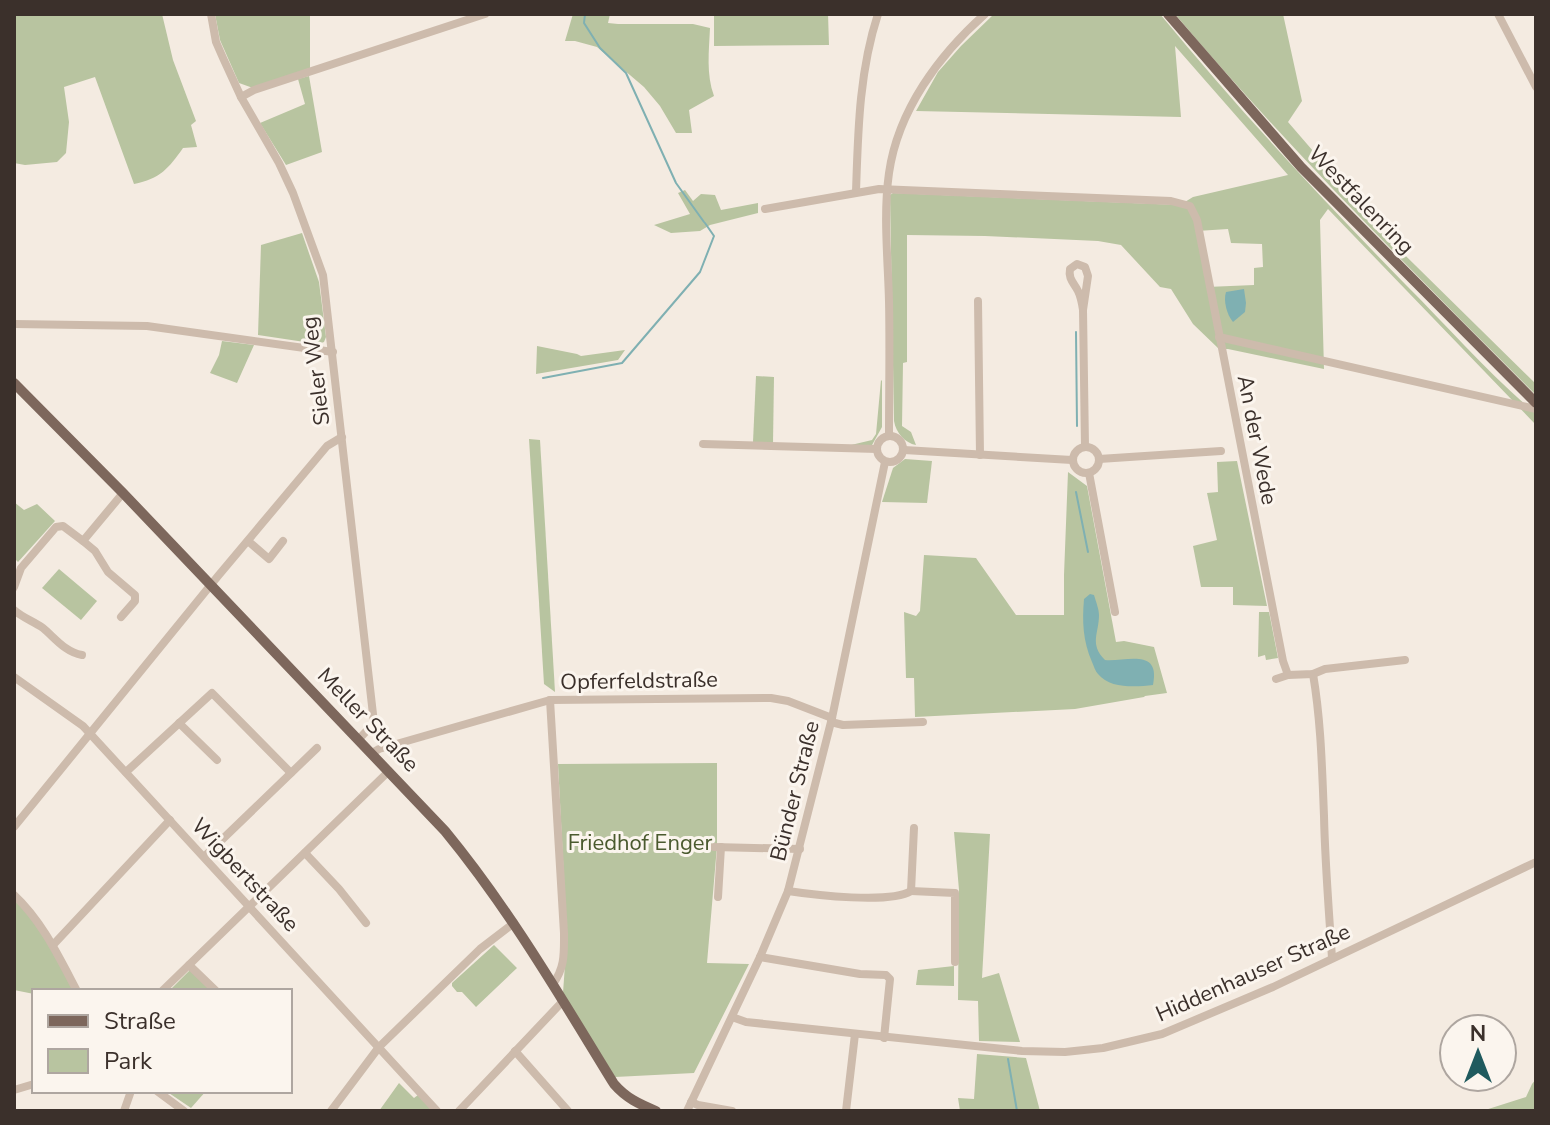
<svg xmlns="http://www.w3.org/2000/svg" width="1550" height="1125" viewBox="0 0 1550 1125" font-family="'Nunito Sans',sans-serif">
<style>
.green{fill:#b8c4a0;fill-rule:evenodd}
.water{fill:#7fb0b2}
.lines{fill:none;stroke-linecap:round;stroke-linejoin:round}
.stream{stroke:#7fb0b2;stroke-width:2}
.minor{stroke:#cdbbac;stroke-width:8}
.major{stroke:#7d675c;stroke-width:10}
.labels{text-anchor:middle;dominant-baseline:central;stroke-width:6;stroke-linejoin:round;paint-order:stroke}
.street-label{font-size:22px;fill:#3b302b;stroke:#fbf5ee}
.park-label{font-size:22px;fill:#4a5a2e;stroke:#fbf5ee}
</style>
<rect width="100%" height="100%" fill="#f4ebe1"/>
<g class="green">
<path d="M14,14H162L173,60L196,121L191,125L197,147L183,148C169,168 160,179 134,184L95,77L64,87L69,122L66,153L57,162L25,165L14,163Z"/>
<polygon points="215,14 310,14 310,68 253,88 239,83 220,40"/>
<path d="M573,14H610L608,23L618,24H693L710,28C709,51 706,74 714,96L689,110L692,133H676L660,106L644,87L597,47L575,41H565Z"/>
<polygon points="714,14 828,14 829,45 714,46"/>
<path d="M994,14H1160C1238,109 1320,197 1406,285C1449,328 1490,375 1536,414V425L1328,209L1320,220L1324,369L1228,349H1219L1193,324L1171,289L1160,287L1121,245L1098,241L985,236L907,235V362L903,363L902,426L911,432L916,445C905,443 896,433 894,421L890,195L893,193L1180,205L1193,197L1288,175L1175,46L1181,117L916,111L938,72L961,46ZM1228,229L1231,243L1262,244L1263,267L1254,268V285L1207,287L1197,231Z"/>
<path d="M1175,14H1283L1302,101L1288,122L1345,188L1355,206L1536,384V395C1412,271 1288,148 1175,14Z"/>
<polygon points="309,76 322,152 286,165 260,123 305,104 298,79"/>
<polygon points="685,190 693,201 701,194 715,195 721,210 758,203 758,213 710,225 700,231 671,233 654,225 690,214 678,193"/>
<polygon points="302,233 319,282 326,337 324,342 318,344 258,335 261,245"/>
<polygon points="222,341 254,345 237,383 210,373 219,355"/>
<polygon points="537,346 577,354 581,356 625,350 618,360 536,374"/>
<polygon points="756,376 774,377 773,443 753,442"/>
<polygon points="881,380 882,381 882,427 872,445 851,445 872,440 876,434"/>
<polygon points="529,439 540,440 555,692 544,684"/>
<polygon points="905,459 932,461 927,503 882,502 893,468"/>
<polygon points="1237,461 1267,606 1233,605 1233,587 1201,587 1193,546 1217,540 1207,493 1218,492 1217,462"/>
<polygon points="1068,472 1087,486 1116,642 1124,641 1154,647 1167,693 1145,696 1144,697 1075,709 915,717 914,678 906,678 904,612 916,616 920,611 924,555 976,558 1016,615 1064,615 1064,575"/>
<polygon points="14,502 24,510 37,504 55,521 18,562 14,558"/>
<polygon points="59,569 97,601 81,620 42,588"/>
<polygon points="1259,612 1269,612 1278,658 1266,660 1265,655 1258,657"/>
<polygon points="717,763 717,846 707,963 749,964 694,1073 615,1077 563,993 567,936 558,764"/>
<polygon points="954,832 990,834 982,978 999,973 1020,1042 979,1041 978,1001 958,1000 959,890"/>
<path d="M14,899C40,924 58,959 75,991H34V994L14,990Z"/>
<polygon points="494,945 517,968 476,1007 462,992 457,992 452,986 452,983"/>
<polygon points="954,966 954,986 916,985 918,970"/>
<polygon points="190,970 211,991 169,991"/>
<polygon points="977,1054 1026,1058 1040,1111 960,1111 958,1098 974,1099"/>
<polygon points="1536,1079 1536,1111 1482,1111 1526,1097 1532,1084"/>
<polygon points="399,1083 414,1098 418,1095 432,1110 431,1111 379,1111"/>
<polygon points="166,1091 206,1091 191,1108"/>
</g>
<g class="water">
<path d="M1244,289L1246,303L1245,312L1233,322C1227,315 1223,301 1226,292Z"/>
<path d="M1090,594L1094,595C1096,602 1099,609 1099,615C1099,633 1089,644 1105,660C1125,662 1161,647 1153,685C1136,687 1110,689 1098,674C1095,671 1094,666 1092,662C1083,641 1082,622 1084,599Z"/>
</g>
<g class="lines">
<g class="stream">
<polyline points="585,14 584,23 600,48 626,73 676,183 704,222"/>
<polyline points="1076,332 1077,426"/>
<polyline points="543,378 622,363 700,272 714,236 705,223"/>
<polyline points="1076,492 1088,552"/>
<polyline points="1008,1059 1017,1111"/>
</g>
<g class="minor">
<polyline points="211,14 216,42 223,58 241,97 279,163 293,193 323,275 374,723 359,739"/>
<polyline points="1498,14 1536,87"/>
<polyline points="241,97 254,90 485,14"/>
<path d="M856,192C858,132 859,72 878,14"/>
<polyline points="765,209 879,189 1171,201 1190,206 1197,220 1283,661 1288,675"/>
<polyline points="978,301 980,455"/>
<path d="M1083,310C1082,303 1081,297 1078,291C1074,283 1068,279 1070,269L1077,264L1085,267L1088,276L1083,310L1085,447"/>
<polyline points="14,324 147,326 333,352"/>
<polyline points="1219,337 1536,409"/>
<circle cx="890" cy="449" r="13"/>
<path d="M889,436C889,391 890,346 889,301C888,259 883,215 889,173C898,110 939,55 985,14"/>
<polyline points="703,444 877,449"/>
<circle cx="1086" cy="460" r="13"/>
<polyline points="904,450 1072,460"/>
<polyline points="1099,459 1221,451"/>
<polyline points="1089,473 1115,612"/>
<polyline points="83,541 95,551 108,572 135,595 135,601 121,617"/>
<polyline points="248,541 269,559 283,541"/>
<polyline points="14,587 21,568 56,527 63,526 83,541 123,493"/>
<path d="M14,610C23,618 33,621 43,628C55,638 65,652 82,655"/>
<path d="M1313,674C1321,721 1322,768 1324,816C1325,863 1329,911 1332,958"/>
<polyline points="14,677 83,726 437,1111"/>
<polyline points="1276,679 1288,675 1313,674 1325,669 1405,660"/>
<path d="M550,700L564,933C564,954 565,967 553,984"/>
<polyline points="831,722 843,725 923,722"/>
<polyline points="179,723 217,760"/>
<polyline points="372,753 379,749 550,700 771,698 788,701 832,718"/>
<polyline points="126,772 212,693 291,773"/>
<polyline points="14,827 218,576 327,446 342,437"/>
<polyline points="714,847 800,849"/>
<polyline points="305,853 339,889 366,923"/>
<polyline points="205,856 317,748"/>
<path d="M788,891C814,895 890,904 911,891L914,828"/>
<polyline points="911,891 955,893 955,962"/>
<path d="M14,895C42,921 59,957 77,991"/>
<polyline points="718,897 721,847"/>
<polyline points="53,945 170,820"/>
<polyline points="760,957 860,974 886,975 890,979 884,1038"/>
<polyline points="189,965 216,991"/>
<polyline points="162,991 389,771"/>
<polyline points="732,1017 746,1022 1022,1051 1065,1052 1103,1048 1162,1034 1273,987 1536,862"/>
<polyline points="515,1051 568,1111"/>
<polyline points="14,1090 34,1084"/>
<polyline points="157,1091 184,1111"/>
<polyline points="691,1102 698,1105 732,1111"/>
<polyline points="124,1111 131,1091"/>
<polyline points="331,1111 379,1047 480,949 514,923"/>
<polyline points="459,1111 563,1001"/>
<polyline points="687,1111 760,957 788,891 832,718 885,462"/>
<polyline points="846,1111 855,1034"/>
</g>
<g class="major">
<polyline points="1168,14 1301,167 1536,403"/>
<path d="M14,383L123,493L445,831C510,910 561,998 614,1084C626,1098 639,1104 656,1111"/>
</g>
</g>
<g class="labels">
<g class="street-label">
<text transform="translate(1361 200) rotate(46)">Westfalenring</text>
<text transform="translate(316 371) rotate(-97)">Sieler Weg</text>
<text transform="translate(1257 440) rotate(79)">An der Wede</text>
<text transform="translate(639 681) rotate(-1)">Opferfeldstraße</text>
<text transform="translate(368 720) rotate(46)">Meller Straße</text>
<text transform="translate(795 791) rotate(-76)">Bünder Straße</text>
<text transform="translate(245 875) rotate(47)">Wigbertstraße</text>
<text transform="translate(1253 973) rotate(-24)">Hiddenhauser Straße</text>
</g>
<g class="park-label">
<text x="640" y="843">Friedhof Enger</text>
</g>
</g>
<rect width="1550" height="1125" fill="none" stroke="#3b302b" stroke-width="32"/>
<rect x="32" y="989" width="260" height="104" fill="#fbf5ee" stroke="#aea6a0" stroke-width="2"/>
<rect x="48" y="1015" width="40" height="12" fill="#7d675c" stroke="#aea6a0" stroke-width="2"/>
<text x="104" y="1029" font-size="24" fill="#3b302b">Straße</text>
<rect x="48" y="1049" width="40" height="24" fill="#b8c4a0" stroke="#aea6a0" stroke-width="2"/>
<text x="104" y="1069" font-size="24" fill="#3b302b">Park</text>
<g transform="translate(1478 1053)"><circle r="38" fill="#fbf5ee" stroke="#aea6a0" stroke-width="2"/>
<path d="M0-6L14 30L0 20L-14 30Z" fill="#1f5a5e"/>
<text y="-12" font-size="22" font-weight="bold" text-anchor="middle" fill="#3b302b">N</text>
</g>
</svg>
